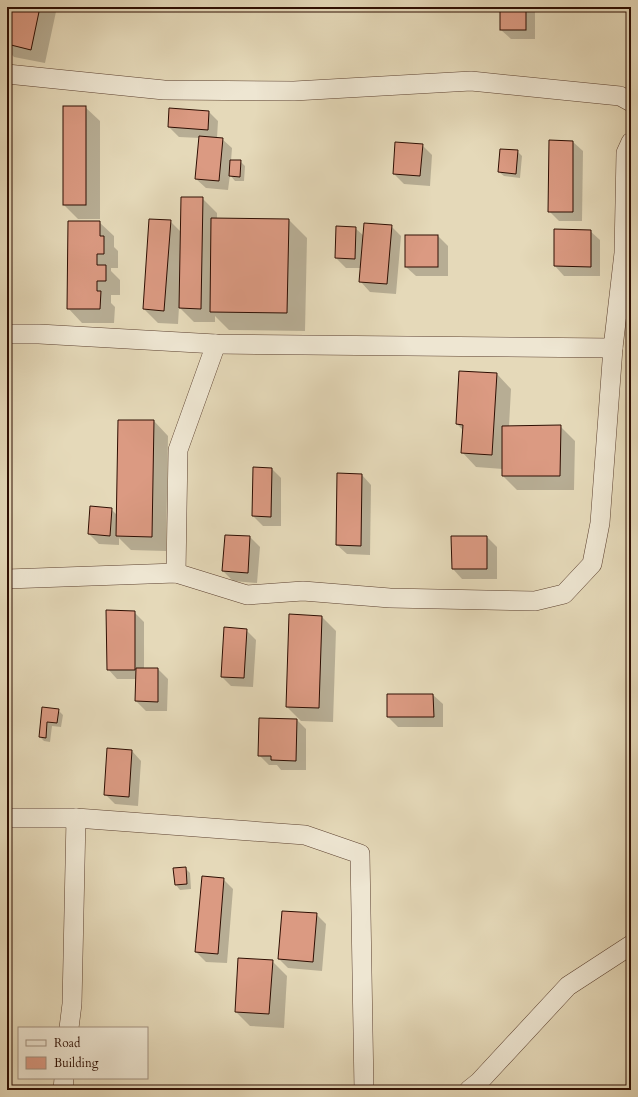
<svg xmlns="http://www.w3.org/2000/svg" width="638" height="1097" viewBox="0 0 638 1097" font-family="Cardo,serif">
<style>
.shadow{fill:#0003}
.building{fill:#db9a82;stroke:#2e0e02}
.lines{fill:none;stroke-linecap:round;stroke-linejoin:round}
.street-casing{stroke:#5c4130;stroke-width:20}
.street{stroke:#eee6d2;stroke-width:19}
</style>
<rect width="100%" height="100%" fill="#e5d9b9"/>
<filter id="stains"><feTurbulence type="fractalNoise" baseFrequency=".005" numOctaves="4"/><feColorMatrix values="0 0 0 0 .2 0 0 0 0 .09 0 0 0 0 .02 0 0 0 .5 -.17"/></filter>
<radialGradient id="worn" r=".72"><stop offset=".6" stop-color="#630" stop-opacity="0"/><stop offset="1" stop-color="#630" stop-opacity=".3"/></radialGradient>
<g class="shadow">
<polygon points="7,7 57,7 45,63 14,57 7,50"/>
<polygon points="479,7 535,7 535,39 511,39 501,30 501,11 483,12"/>
<polygon points="85,107 100,121 100,219 78,219 64,205"/>
<polygon points="170,109 209,112 218,121 217,138 222,139 232,148 231,161 240,161 245,166 244,181 235,181 230,175 228,190 206,188 196,179 200,138 179,137 169,127"/>
<polygon points="550,141 573,142 583,151 582,221 559,221 549,211"/>
<polygon points="422,145 432,155 430,186 404,184 394,174"/>
<polygon points="517,151 522,156 520,178 504,176 499,172"/>
<polygon points="202,198 217,213 217,219 289,220 307,238 305,331 229,330 215,316 215,322 194,322 179,307 178,324 158,323 144,309 170,221 181,232"/>
<polygon points="99,222 114,236 114,247 118,251 118,268 111,268 111,271 120,280 120,295 111,295 111,303 115,307 114,323 82,323 68,308"/>
<polygon points="391,226 401,236 396,294 370,292 361,282 362,268 346,268 336,258 355,228 364,236"/>
<polygon points="590,231 600,240 600,276 564,276 555,266"/>
<polygon points="438,236 448,246 448,276 416,276 406,267"/>
<polygon points="497,374 511,389 509,426 560,426 575,441 574,490 517,490 503,476 503,469 476,467 462,452 463,430 457,424"/>
<polygon points="154,421 168,436 166,551 131,550 119,538 119,545 99,544 89,534 111,509 117,515"/>
<polygon points="272,469 281,478 281,526 263,526 253,516"/>
<polygon points="362,475 371,485 370,555 347,554 337,545"/>
<polygon points="226,536 250,537 260,547 257,583 233,581 223,571"/>
<polygon points="487,537 497,547 497,579 462,579 453,569"/>
<polygon points="134,612 144,622 144,669 158,669 168,679 167,711 146,711 136,701 136,679 117,679 108,669"/>
<polygon points="322,617 336,631 333,722 301,721 287,707"/>
<polygon points="246,630 256,640 253,687 231,686 222,677"/>
<polygon points="388,695 433,695 443,704 443,727 398,727 388,717"/>
<polygon points="43,708 58,710 63,715 61,727 52,726 50,742 44,741 40,737"/>
<polygon points="297,720 306,729 306,770 281,770 277,765 269,765 259,755"/>
<polygon points="132,751 141,761 138,806 115,804 105,794"/>
<polygon points="185,868 190,873 191,889 180,890 176,885"/>
<polygon points="223,879 233,889 227,963 206,962 196,952"/>
<polygon points="316,914 326,924 322,971 288,968 279,959"/>
<polygon points="272,961 287,976 284,1028 250,1026 236,1012"/>
</g>
<g class="building">
<polygon points="7,7 40,7 31,50 7,44"/>
<rect x="500" y="7" width="26" height="23"/>
<rect x="63" y="106" width="23" height="99"/>
<polygon points="169,108 209,111 208,130 168,127"/>
<polygon points="199,136 223,138 219,181 195,179"/>
<polygon points="549,140 573,141 573,212 548,212"/>
<polygon points="395,142 423,144 420,176 393,174"/>
<polygon points="500,149 518,150 516,174 498,172"/>
<polygon points="230,160 241,160 240,177 229,176"/>
<polygon points="181,197 203,197 201,309 179,308"/>
<polygon points="211,218 289,219 287,313 210,312"/>
<polygon points="149,219 171,220 164,311 143,309"/>
<polygon points="68,221 100,221 100,236 104,236 104,254 97,254 97,265 106,265 106,281 97,281 97,291 101,291 100,309 67,309"/>
<polygon points="364,223 392,225 387,284 359,282"/>
<polygon points="336,226 356,227 355,259 335,258"/>
<polygon points="554,229 591,230 591,267 554,266"/>
<rect x="405" y="235" width="33" height="32"/>
<polygon points="459,371 497,373 492,455 461,453 463,425 456,424"/>
<polygon points="118,420 154,420 152,537 116,536"/>
<polygon points="561,425 560,476 502,476 502,426"/>
<polygon points="253,467 272,468 271,517 252,516"/>
<polygon points="337,473 362,474 361,546 336,545"/>
<polygon points="90,506 112,508 110,536 88,534"/>
<polygon points="225,535 250,536 248,573 222,571"/>
<polygon points="451,536 487,536 487,569 452,569"/>
<polygon points="106,610 135,611 135,670 107,670"/>
<polygon points="289,614 322,616 319,708 286,707"/>
<polygon points="224,627 247,629 244,678 221,677"/>
<polygon points="136,668 158,668 158,702 135,701"/>
<polygon points="387,694 433,694 434,717 387,717"/>
<polygon points="42,707 59,709 57,723 47,722 46,738 39,737"/>
<polygon points="259,718 297,719 296,761 271,760 271,756 258,756"/>
<polygon points="107,748 132,750 129,797 104,795"/>
<polygon points="186,867 187,884 175,885 173,868"/>
<polygon points="202,876 224,878 218,954 195,952"/>
<polygon points="282,911 317,913 313,962 278,959"/>
<polygon points="238,958 273,960 269,1014 235,1012"/>
</g>
<g class="lines">
<g class="street-casing">
<g id="street">
<polyline points="7,74 164,90 294,91 471,81 620,96 631,102"/>
<polyline points="7,334 39,334 216,344 613,348"/>
<polyline points="176,573 178,450 216,344"/>
<polyline points="7,579 176,573 247,595 303,591 390,598 535,601 564,594 592,564 600,523 613,348 624,253 626,153 631,142"/>
<polyline points="7,818 76,818 305,835 360,854 364,1090"/>
<polyline points="69,1028 72,1004 76,818"/>
<polyline points="63,1090 64,1078"/>
<polyline points="469,1090 479,1082 568,986 631,945"/>
</g>
</g>
<use href="#street" class="street"/>
</g>
<rect width="638" height="1097" fill="none" stroke="#e5d9b9" stroke-width="24"/>
<rect x="8" y="8" width="622" height="1081" fill="none" stroke="#2e0e02" stroke-width="2"/>
<rect x="12" y="12" width="614" height="1073" fill="none" stroke="#2e0e02"/>
<rect x="18" y="1027" width="130" height="52" fill="#eee6d2" stroke="#a1907f"/>
<rect x="26" y="1040" width="20" height="6" fill="#eee6d2" stroke="#a1907f"/>
<text x="54" y="1047" font-size="12" fill="#2e0e02">Road</text>
<rect x="26" y="1057" width="20" height="12" fill="#db9a82" stroke="#a1907f"/>
<text x="54" y="1067" font-size="12" fill="#2e0e02">Building</text>
<rect width="100%" height="100%" filter="url(#stains)"/>
<rect width="100%" height="100%" fill="url(#worn)"/>
</svg>
